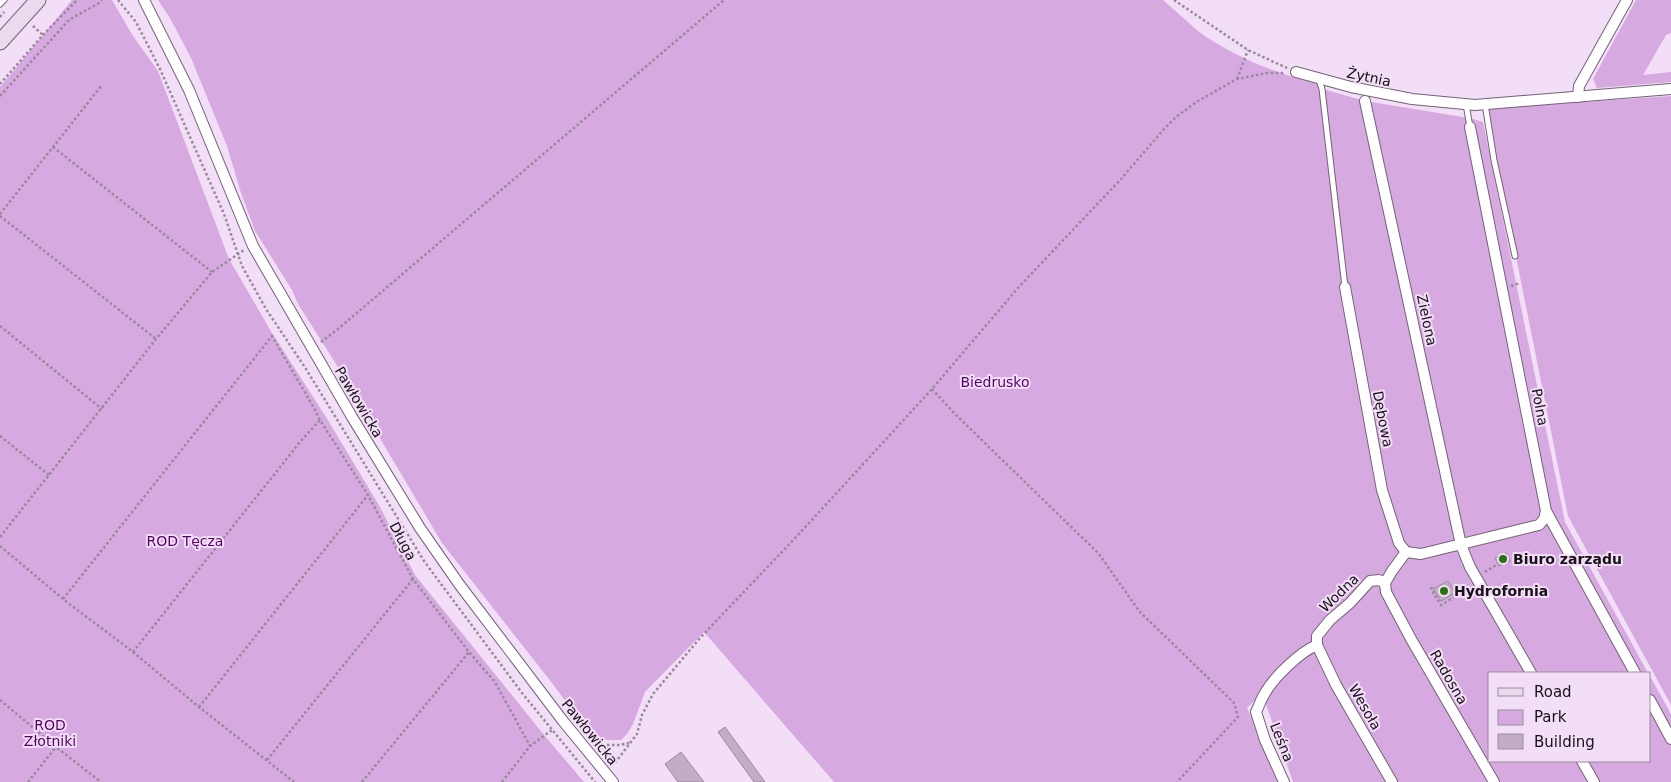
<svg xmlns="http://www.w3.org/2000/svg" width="1671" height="782" viewBox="0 0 1671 782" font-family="'DejaVu Sans',sans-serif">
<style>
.green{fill:#d7a9e1}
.building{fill:#c1aec5;stroke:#9c89a0}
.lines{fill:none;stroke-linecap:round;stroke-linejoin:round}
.service-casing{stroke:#736277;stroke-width:7}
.minor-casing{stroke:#736277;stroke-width:12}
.secondary-casing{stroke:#736277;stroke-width:17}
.path{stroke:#97899a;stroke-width:2.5;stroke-dasharray:2.5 2.5;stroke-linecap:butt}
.service{stroke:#fff;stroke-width:5}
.minor{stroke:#fff;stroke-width:10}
.secondary{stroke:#e9daed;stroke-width:15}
.poi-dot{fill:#2a7315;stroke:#f2def6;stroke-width:2}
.labels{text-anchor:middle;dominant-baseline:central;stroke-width:4;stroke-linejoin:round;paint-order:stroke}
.street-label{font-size:14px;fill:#181119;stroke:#f2def6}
.park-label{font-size:14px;fill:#560266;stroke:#f2def6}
.poi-label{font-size:14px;font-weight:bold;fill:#181119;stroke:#f2def6;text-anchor:start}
</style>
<rect width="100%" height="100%" fill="#f2def6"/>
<g class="green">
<polygon points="72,0 112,0 133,36 158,71 229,259 272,333 326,417 380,507 415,575 544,735 584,782 0,782 0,87"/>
<path d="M158,0H1163C1175,10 1186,21 1198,31C1231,56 1282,76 1322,85L1323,89L1365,101L1469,118L1483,122L1565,522L1648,673H1490V761H1650V676L1671,714V782H1293L1262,693L1247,708L1282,782H834L704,632L645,692L633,724L627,734L621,740H594L552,683L442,543L336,364L298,304L292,290L255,231L241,193L227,146L191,58L170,18Z"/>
<polygon points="1636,0 1671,0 1671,33 1666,35 1643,75 1671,72 1671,82 1597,88 1593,79"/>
<polygon points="1671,96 1671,705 1568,516 1486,107 1511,107"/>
</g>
<g class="building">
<polygon points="1506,553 1510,561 1499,566 1495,558"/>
<polygon points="1448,581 1455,593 1441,601 1433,589"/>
<polygon points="725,727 765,782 754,782 718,732"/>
<polygon points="681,752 704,782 678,782 665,764"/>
</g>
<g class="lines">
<g class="service-casing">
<g id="service">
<polyline points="0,4 4,0"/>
<polyline points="1319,80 1322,89 1345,287"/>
<polyline points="1466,104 1470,127"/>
<polyline points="1485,104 1494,160 1515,256"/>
</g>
</g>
<g class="minor-casing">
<g id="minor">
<polyline points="144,0 189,90 253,246 352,417 420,528 459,584 563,721 613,782"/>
<polyline points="1296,72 1351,87 1412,99 1475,105 1671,89"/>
<polyline points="1578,97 1579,86 1627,0"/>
<polyline points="1365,101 1461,545 1470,567 1531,673"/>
<polyline points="1470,127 1546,511 1635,673"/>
<polyline points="1345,287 1382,490 1399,543 1406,552"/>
<polyline points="1406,552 1421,554 1539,525 1544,519 1546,511"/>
<polyline points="1385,583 1379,580 1370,581 1350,603 1330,620 1317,636 1317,645 1336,685 1392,782"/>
<polyline points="1385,583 1386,592 1411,639 1494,782"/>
<polyline points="1385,583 1392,571 1406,552"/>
<polyline points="1650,700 1671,739"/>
<polyline points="1582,761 1594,782"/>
<path d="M1284,782L1265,740L1256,712C1259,706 1261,699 1265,693C1274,677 1300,652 1317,645"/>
</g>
</g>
<g class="secondary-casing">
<polyline id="secondary" points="0,42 38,0"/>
</g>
<g class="path">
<polyline points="118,0 136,22 160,69 224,214 242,266 266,309 306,369 424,561 522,693 595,782"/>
<polyline points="1174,0 1248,50 1287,68"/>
<polyline points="0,17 4,12"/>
<polyline points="33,26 43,35"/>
<polyline points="1237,79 1248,50"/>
<polyline points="0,84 43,35 77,0"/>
<polyline points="0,96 69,20 99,3 102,0"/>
<polyline points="53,147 212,272"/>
<polyline points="0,214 102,85"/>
<polyline points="0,216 156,339"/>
<polyline points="1511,286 1520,283"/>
<polyline points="0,326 102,409"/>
<polyline points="321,342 338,329 724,0"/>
<polyline points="932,389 955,414 1099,554 1139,611 1234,703 1238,717 1177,782"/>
<polyline points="0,436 49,475"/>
<polyline points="0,537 156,339 212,272 244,250"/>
<polyline points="0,546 63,599 133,652 199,707 294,782"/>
<polyline points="1485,572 1498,564"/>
<polyline points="1432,587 1431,589 1441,605 1461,593 1459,591"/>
<polyline points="63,599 272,336 314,408 320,420 368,495 413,579 469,652 495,682 530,746"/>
<polyline points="133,652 300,442 320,420"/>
<polyline points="0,700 56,747 101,782"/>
<polyline points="199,707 368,495"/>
<polyline points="597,745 620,745 629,743"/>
<polyline points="267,760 413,579"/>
<polyline points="615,763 637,734 642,715 653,694 700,638 798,535 932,389 1017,289 1121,179 1164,129 1176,117 1198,101 1237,79 1267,73 1284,73"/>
<polyline points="28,782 56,747"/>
<polyline points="362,782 469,652"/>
<polyline points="502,782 530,746 552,730"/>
</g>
<use href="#service" class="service"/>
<use href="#minor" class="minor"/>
<use href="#secondary" class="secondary"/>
</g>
<g class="poi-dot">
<circle cx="1503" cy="559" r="5"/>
<circle cx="1444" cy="591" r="5"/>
</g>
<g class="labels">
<g class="street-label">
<text transform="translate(1369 77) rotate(12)">Żytnia</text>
<text transform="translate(1427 320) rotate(78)">Zielona</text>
<text transform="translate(359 402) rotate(59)">Pawłowicka</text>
<text transform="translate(1540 407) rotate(79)">Polna</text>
<text transform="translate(1383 419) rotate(79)">Dębowa</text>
<text transform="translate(403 541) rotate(62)">Długa</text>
<text transform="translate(1339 593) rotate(-44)">Wodna</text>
<text transform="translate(1449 677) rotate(60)">Radosna</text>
<text transform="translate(1365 707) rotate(60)">Wesoła</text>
<text transform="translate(590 732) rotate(51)">Pawłowicka</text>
<text transform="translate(1282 742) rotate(68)">Leśna</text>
</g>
<g class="park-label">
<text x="995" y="382">Biedrusko</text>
<text x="185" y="541">ROD Tęcza</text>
<text x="50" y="725">ROD<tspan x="50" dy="16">Złotniki</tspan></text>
</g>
<g class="poi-label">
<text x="1513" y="559">Biuro zarządu</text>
<text x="1454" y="591">Hydrofornia</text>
</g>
</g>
<rect x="1488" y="672" width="162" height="90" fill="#f2def6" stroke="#9b8c9e"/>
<rect x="1498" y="688" width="25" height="8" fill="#e9daed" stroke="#9b8c9e"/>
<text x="1534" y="697" font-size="15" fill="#181119">Road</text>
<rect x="1498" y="710" width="25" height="15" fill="#d7a9e1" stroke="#9b8c9e"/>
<text x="1534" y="722" font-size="15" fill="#181119">Park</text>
<rect x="1498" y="734" width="25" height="15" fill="#c1aec5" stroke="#9b8c9e"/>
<text x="1534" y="747" font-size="15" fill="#181119">Building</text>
</svg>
